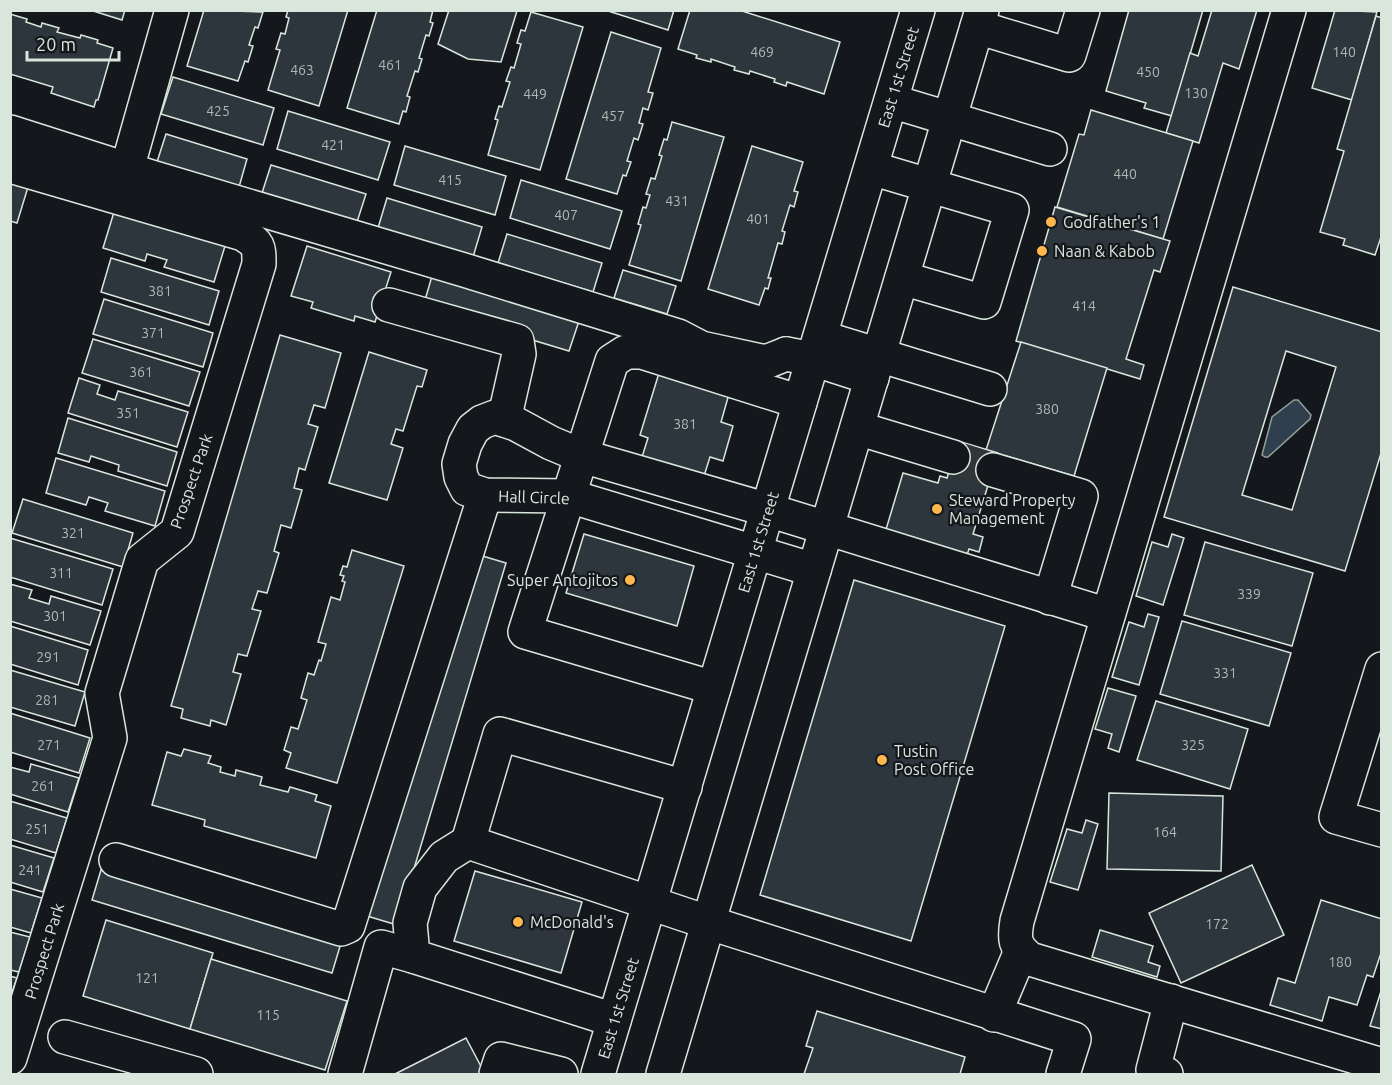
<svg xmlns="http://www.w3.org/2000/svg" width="1392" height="1085" viewBox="0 0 1392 1085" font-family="Ubuntu,sans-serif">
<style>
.water{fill:#2f3f4d;stroke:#939e99;stroke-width:1.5}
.building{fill:#2c363c;stroke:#d8e6dc;stroke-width:1.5;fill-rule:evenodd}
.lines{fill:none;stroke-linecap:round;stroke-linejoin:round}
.minor-tunnel{stroke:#313739;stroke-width:33;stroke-dasharray:33 16;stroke-linecap:butt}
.minor-casing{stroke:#d8e6dc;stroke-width:36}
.major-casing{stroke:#d8e6dc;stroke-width:36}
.minor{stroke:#14181c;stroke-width:33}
.major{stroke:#14181c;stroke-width:33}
.poi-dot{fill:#ffb74d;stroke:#14181c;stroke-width:2}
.labels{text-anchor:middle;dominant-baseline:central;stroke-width:4.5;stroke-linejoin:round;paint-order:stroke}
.number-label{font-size:14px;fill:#adbab4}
.street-label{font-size:16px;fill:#d8e6dc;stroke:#14181c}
.poi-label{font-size:16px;fill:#d8e6dc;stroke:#14181c;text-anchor:start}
</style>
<rect width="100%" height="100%" fill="#14181c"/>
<polygon class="water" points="1294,400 1298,400 1311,415 1310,419 1268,457 1265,457 1262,455 1272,417"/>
<g class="building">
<polygon points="90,10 125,10 122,20"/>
<polygon points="204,10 263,12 258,28 255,27 249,45 253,46 248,62 245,61 238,81 187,66"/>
<polygon points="288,10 348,10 319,106 268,90 280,50 276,49 281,33 285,34 289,18 286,17"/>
<polygon points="377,10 433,10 430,22 433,23 429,36 426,35 419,58 422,59 418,72 415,71 407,96 410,97 406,112 403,111 399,124 347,108"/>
<polygon points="449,10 517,11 501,62 468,59 438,44"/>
<polygon points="605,10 674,10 668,30"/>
<polygon points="690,10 739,10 840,42 824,94 787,82 786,86 774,82 775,79 750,71 749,74 734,70 735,67 711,59 711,62 696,58 697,55 678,49"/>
<polygon points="1129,10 1203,10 1172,116 1144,108 1146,103 1106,91"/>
<polygon points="1212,10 1257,10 1239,69 1223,63 1199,143 1166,133 1190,53 1198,56"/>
<polygon points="1335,10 1377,12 1352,100 1312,88"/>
<polygon points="531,12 583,27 540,170 488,155 498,120 495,119 499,106 502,107 510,82 506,81 511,67 514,68 521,44 517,43 521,30 525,31"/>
<polygon points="10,14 27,19 26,22 41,27 42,23 59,28 57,32 80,38 81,35 98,40 97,43 113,48 98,100 96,100 94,107 51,93 53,87 10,74"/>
<polygon points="1376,16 1382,18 1382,234 1375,255 1343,245 1345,239 1320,232 1344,151 1337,149"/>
<polygon points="611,32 661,48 648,92 653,93 648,110 643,108 639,123 643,124 638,140 634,138 627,161 631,162 626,176 623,175 617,194 566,179"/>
<polygon points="173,77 274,108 263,145 161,114"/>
<polygon points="1091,110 1193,141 1163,239 1057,207 1079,134 1084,135"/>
<polygon points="288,111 390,142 378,180 277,149"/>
<polygon points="672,122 724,137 681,281 629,265 641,225 638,224 643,207 646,208 650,195 646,194 651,178 655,179 662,156 659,155 664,139 667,140"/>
<polygon points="166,134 247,159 239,187 157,162"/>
<polygon points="405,146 506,176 495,215 394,185"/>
<polygon points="752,146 803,162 794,191 798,192 794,207 790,205 782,231 785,232 782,244 778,243 768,278 771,278 768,289 765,288 759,305 708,289"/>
<polygon points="271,165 366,194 357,222 262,193"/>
<polygon points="521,180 622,211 610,249 510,218"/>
<polygon points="10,182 28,187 17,223 10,221"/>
<polygon points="387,198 482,227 473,257 378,228"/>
<polygon points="1055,207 1170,241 1160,272 1154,270 1126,359 1144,365 1140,379 1016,341"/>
<polygon points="114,212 225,246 214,282 164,267 167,260 147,254 145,261 103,248"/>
<polygon points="507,234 602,263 593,292 498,263"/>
<polygon points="307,246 391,272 375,322 355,316 354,321 311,308 313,302 291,296"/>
<polygon points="111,258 219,291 209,325 101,292"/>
<polygon points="623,270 676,286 667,314 614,298"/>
<polygon points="432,276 579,321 569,351 423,307"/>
<path d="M1233,287L1382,332V450L1345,571L1164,517ZM1286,351L1336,367L1292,510L1242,495Z"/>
<polygon points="104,299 213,333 203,367 93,334"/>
<polygon points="280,335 341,353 325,408 314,405 308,424 318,427 305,470 299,468 294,488 302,490 291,528 281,525 274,551 279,553 267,593 258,591 252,609 261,611 247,656 238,654 233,672 241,674 226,725 211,720 210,726 181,718 183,709 171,706"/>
<polygon points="93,339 200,372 189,406 82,373"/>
<polygon points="1021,342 1107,368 1074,476 986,450"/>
<polygon points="369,352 427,370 422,387 417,386 403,431 396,429 391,444 403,448 387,500 329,483"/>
<polygon points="659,373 729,394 721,422 733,426 723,461 710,457 704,476 642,457 648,438 640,435"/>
<polygon points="79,378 100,385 97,394 115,400 118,391 188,412 177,447 68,413"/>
<polygon points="68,418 177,452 167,486 118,471 119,465 91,456 89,462 58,453"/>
<polygon points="958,441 998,453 973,534 983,537 979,552 969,549 965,561 884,536 903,473 938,483 940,476 947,478"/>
<polygon points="56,458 165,491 155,526 105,511 108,503 89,497 86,505 46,493"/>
<polygon points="23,499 133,533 123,567 12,533"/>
<polygon points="584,534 694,566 677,626 566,593"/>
<polygon points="1172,534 1184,538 1163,605 1136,596 1152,542 1168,547"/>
<polygon points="10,538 113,569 102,605 10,577"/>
<polygon points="1205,542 1313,573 1292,646 1184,615"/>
<polygon points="352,550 404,566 337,783 286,768 291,753 284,750 291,727 298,729 307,700 301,698 308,673 314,675 319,660 321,661 326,644 318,642 331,597 340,600 345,582 342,581 344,576 340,575 343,566 347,567"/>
<polygon points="476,554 506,563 397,925 367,916"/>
<polygon points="854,580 1005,626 911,941 760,895"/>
<polygon points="10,584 32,590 29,598 49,604 51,596 101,611 90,645 10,621"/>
<polygon points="1148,614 1159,617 1139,685 1112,677 1129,622 1144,627"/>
<polygon points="1182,621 1291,653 1269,726 1160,694"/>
<polygon points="10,626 88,650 78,685 10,664"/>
<polygon points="10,670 85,692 75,726 10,707"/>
<polygon points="1108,688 1136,696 1119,752 1108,748 1112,734 1095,729"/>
<polygon points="1156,701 1248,729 1230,789 1137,760"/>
<polygon points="10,713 90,738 79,773 10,752"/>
<polygon points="184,749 211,756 208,763 221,767 220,772 235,776 236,770 262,777 260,785 288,792 290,787 317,795 315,801 331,806 316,858 204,826 205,820 152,805 167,752 181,756"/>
<polygon points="31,764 79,778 68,812 10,794 10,767 29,772"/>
<polygon points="1109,793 1223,796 1221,871 1107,869"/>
<polygon points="10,801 67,818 56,853 10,839"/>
<polygon points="1086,820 1098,824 1078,890 1050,882 1067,829 1082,833"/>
<polygon points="10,845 54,858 43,892 10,882"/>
<polygon points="1252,865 1284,935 1181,983 1149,913"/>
<polygon points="101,870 341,943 332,973 92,900"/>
<polygon points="475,871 582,902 561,973 454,941"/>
<polygon points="10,889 42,898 31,933 10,927"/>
<polygon points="1321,900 1382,919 1382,950 1373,977 1367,975 1357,1005 1329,997 1322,1021 1270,1005 1278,978 1295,983"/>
<polygon points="106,920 213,953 190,1029 83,996"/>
<polygon points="1100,930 1153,946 1148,962 1160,966 1157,977 1092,957"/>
<polygon points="10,932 30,937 19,972 10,970"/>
<polygon points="211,959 347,1001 325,1070 190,1029"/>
<polygon points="10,976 17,978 10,998"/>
<polygon points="1382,988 1382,1029 1370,1026"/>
<polygon points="817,1011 965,1057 960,1074 804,1074 813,1048 806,1046"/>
<polygon points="466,1038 485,1074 395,1074"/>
</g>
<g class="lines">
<polyline class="minor-tunnel" points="953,457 993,470"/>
<g class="minor-casing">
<g id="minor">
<path d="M1289,10L1017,921C1014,939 1014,946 1030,959L1382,1065"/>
<polyline points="977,27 1069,55 1083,10"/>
<polyline points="891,101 1050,149"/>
<polyline points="10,132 151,177 464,270 678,336 701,348 766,362 786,354"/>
<path d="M10,166L243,234C259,244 259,246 259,264L177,532L142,560L102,693L110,738L10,1058"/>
<polyline points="871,168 1012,210 984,302 902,278"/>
<polyline points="127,169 172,10"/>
<polyline points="389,305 517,341 519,354 504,420"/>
<polyline points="820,337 990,389"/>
<polyline points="786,354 813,359 872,378"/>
<polyline points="857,428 953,457"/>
<polyline points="993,470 1081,496 1050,598"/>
<polyline points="814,570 569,496 485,495 467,489 461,477 459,464 465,444 473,429 482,422 495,417 516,424 551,443 582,456 768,510 1108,615"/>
<polyline points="1382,669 1336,817 1382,830"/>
<polyline points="714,688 525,632 612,361 626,352 642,352 800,402"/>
<polyline points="468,842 500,734 685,787"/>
<polyline points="116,860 341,929 348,926 485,495"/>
<polyline points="994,1015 1021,951"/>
<polyline points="614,1020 413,956 410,923 420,888 444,857 468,842 710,923 1074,1039 1063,1074"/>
<polyline points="65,1037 196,1074"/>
<polyline points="345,1074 381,947 413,956"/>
<polyline points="496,1074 501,1059 561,1074"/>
<polyline points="1166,1074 1153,1070 1171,1001"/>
</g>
</g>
<g class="major-casing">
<g id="major">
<polyline points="598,1074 918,10"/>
<polyline points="663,1074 982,10"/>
</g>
</g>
<use href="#minor" class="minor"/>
<use href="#major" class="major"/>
</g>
<g class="poi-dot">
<circle cx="1051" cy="222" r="6"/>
<circle cx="1042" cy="251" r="6"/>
<circle cx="937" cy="509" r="6"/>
<circle cx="630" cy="580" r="6"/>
<circle cx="882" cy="760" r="6"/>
<circle cx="518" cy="922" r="6"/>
</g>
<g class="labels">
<g class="number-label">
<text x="762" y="52">469</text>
<text x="1344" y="52">140</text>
<text x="390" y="65">461</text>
<text x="302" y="70">463</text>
<text x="1148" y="72">450</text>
<text x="1196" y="93">130</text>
<text x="535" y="94">449</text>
<text x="218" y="111">425</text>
<text x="613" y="116">457</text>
<text x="333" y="145">421</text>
<text x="1125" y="174">440</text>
<text x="450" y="180">415</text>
<text x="677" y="201">431</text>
<text x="566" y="215">407</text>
<text x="758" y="219">401</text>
<text x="160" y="291">381</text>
<text x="1084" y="306">414</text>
<text x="153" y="333">371</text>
<text x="141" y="372">361</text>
<text x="1047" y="409">380</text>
<text x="128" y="413">351</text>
<text x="685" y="424">381</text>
<text x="73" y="533">321</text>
<text x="61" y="573">311</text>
<text x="1249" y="594">339</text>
<text x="55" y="616">301</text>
<text x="48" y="657">291</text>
<text x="1225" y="673">331</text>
<text x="47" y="700">281</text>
<text x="49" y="745">271</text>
<text x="1193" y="745">325</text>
<text x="43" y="786">261</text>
<text x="37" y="829">251</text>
<text x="1165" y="832">164</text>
<text x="30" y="870">241</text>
<text x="1217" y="924">172</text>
<text x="1340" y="962">180</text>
<text x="147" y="978">121</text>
<text x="268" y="1015">115</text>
</g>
<g class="street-label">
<text transform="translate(898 77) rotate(-73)">East 1st Street</text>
<text transform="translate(191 481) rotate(-71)">Prospect Park</text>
<text transform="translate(534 497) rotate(2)">Hall Circle</text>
<text transform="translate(758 542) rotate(-73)">East 1st Street</text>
<text transform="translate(44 951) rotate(-73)">Prospect Park</text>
<text transform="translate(618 1008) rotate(-73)">East 1st Street</text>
</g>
<g class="poi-label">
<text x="1063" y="222">Godfather's 1</text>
<text x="1054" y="251">Naan &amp; Kabob</text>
<text x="949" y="500">Steward Property<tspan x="949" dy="18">Management</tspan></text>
<text x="618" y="580" text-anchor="end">Super Antojitos</text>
<text x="894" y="751">Tustin<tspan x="894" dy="18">Post Office</tspan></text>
<text x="530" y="922">McDonald's</text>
</g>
</g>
<rect width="1392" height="1085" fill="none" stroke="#d8e6dc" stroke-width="24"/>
<path d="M27 51v9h92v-9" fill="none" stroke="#d8e6dc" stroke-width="3"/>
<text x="36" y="51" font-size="18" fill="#d8e6dc" stroke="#14181c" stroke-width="4.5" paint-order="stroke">20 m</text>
</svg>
